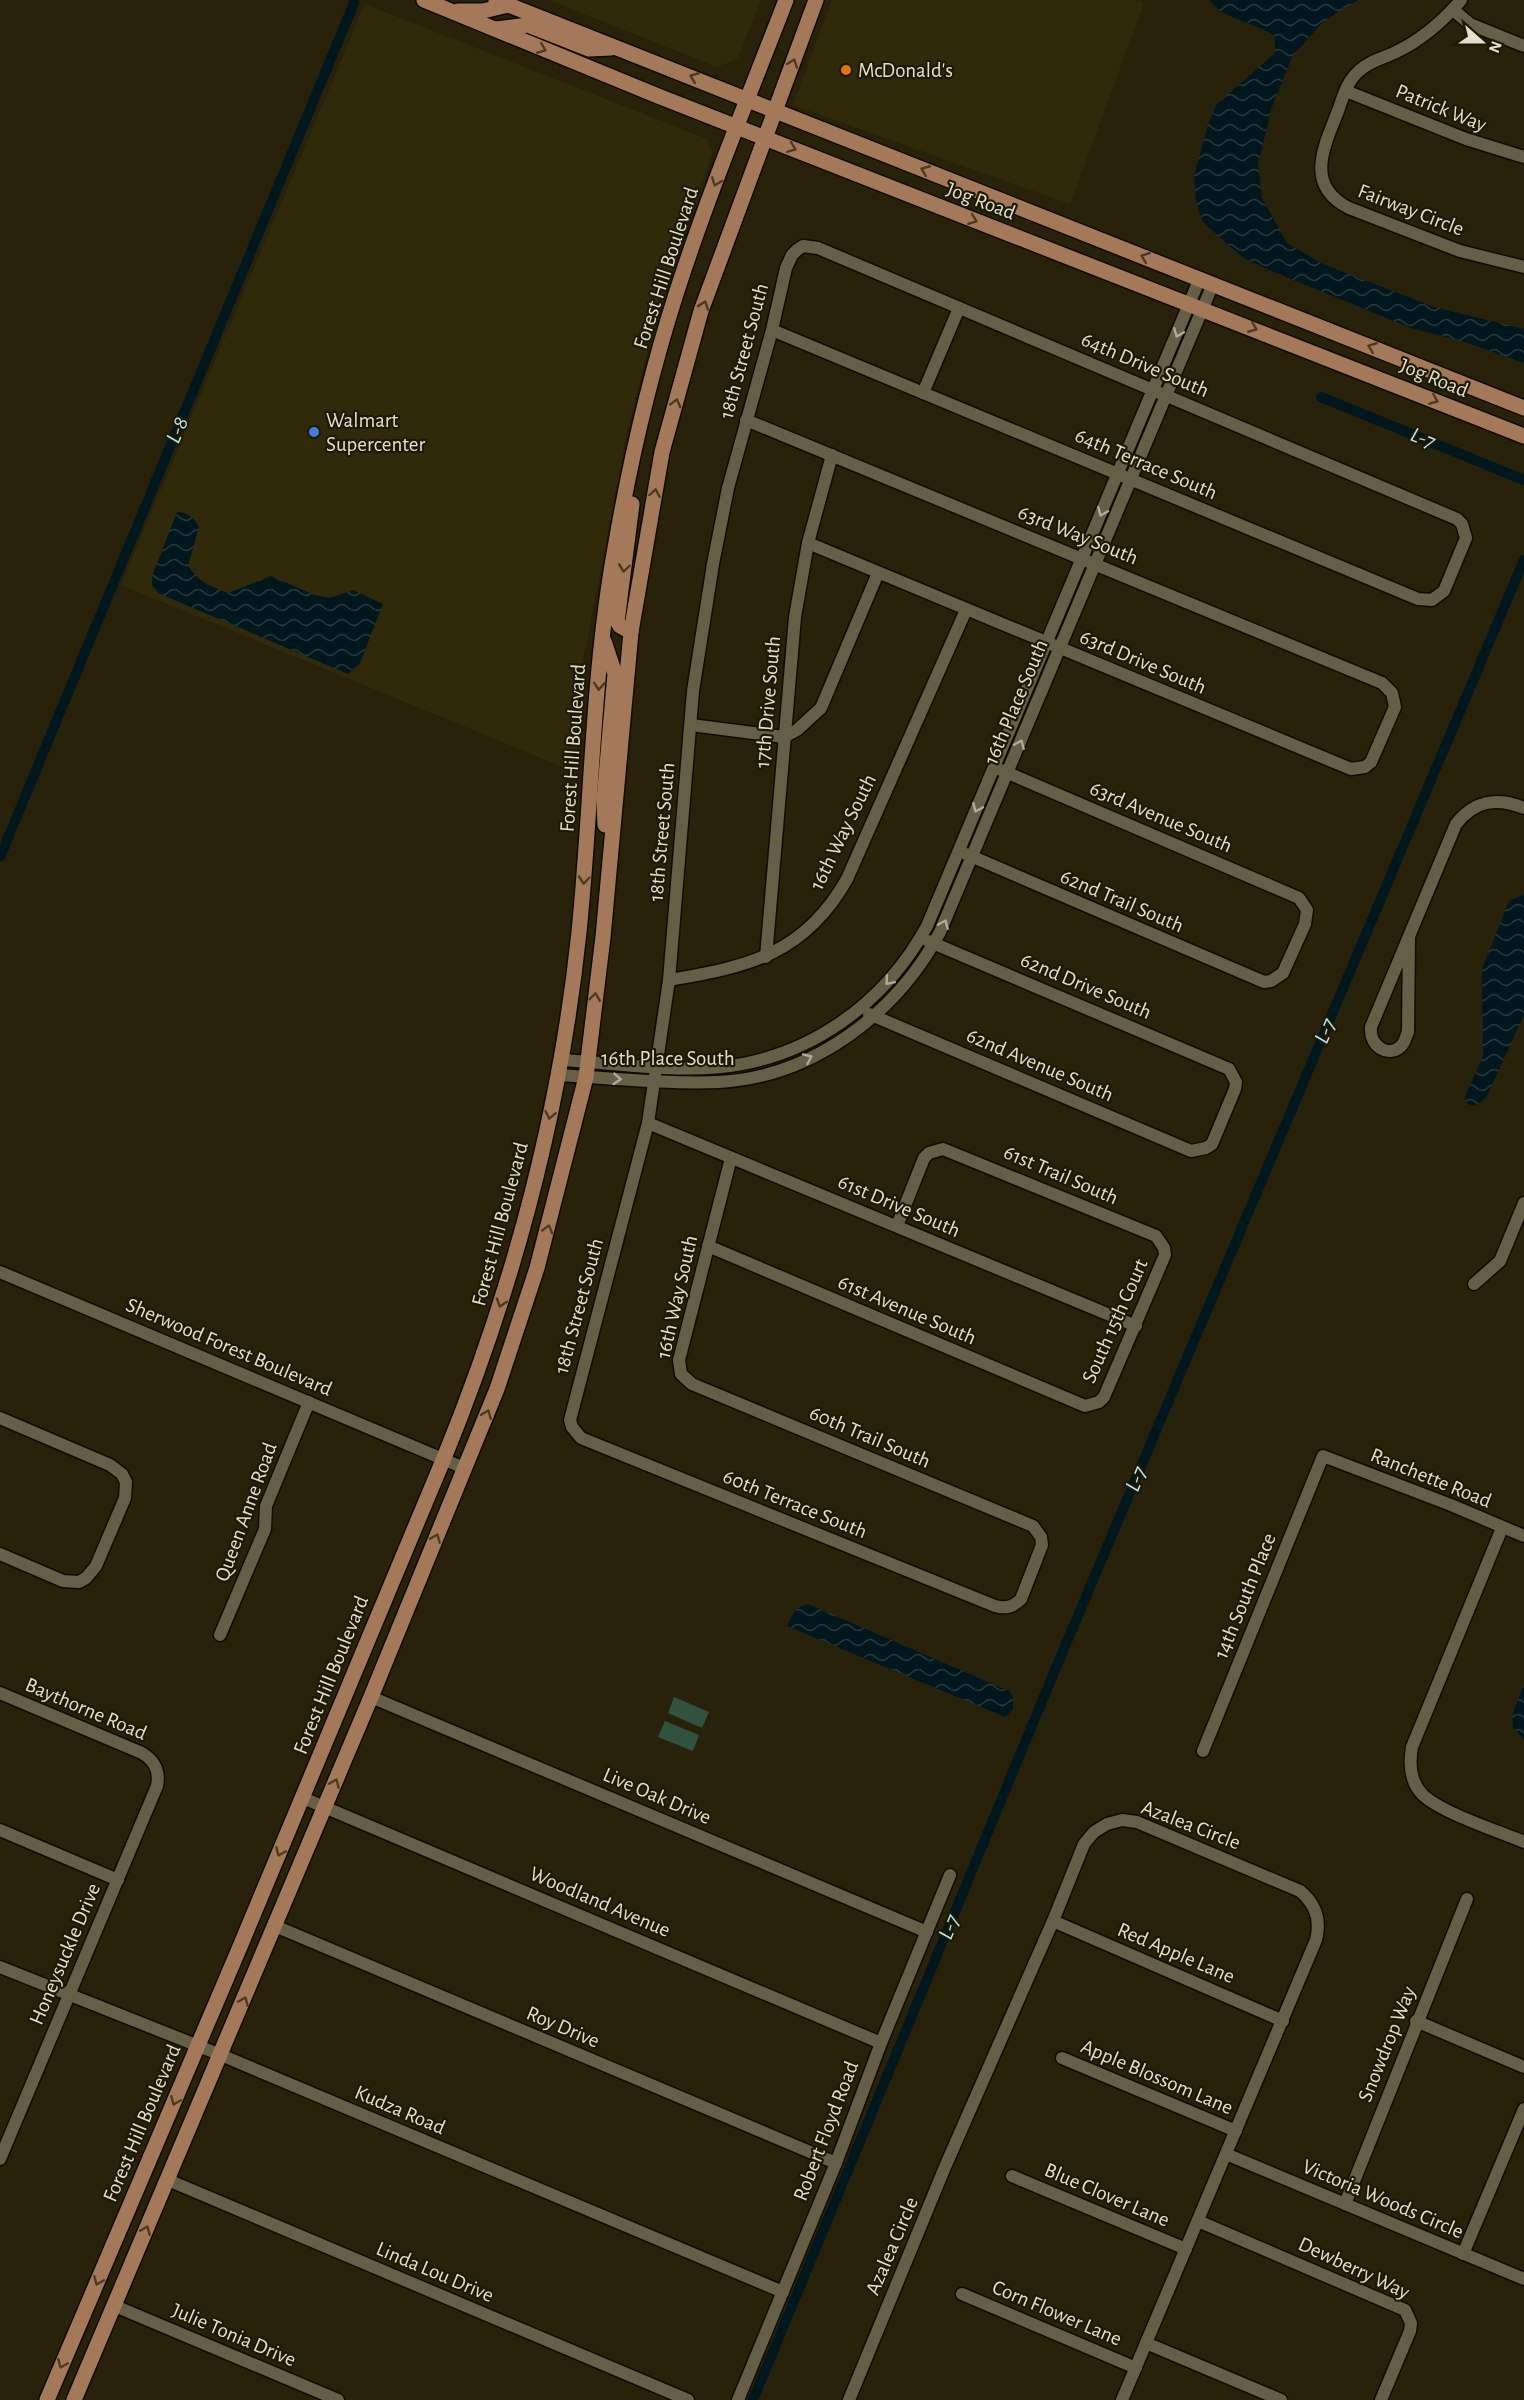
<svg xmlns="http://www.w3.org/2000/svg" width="1524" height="2400" viewBox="0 0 1524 2400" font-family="'Alegreya Sans',sans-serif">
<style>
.built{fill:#312a0a}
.garden{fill:#31523e}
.water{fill:url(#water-waves)}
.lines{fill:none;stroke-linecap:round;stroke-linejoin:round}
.canal{stroke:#01171e;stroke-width:10}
.minor-casing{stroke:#100b00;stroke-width:15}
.major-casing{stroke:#100b00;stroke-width:18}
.minor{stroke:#645f46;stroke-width:12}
.major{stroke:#a4795a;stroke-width:15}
.oneway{stroke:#4d3b21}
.oneway2{stroke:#b0ac99}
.food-dot{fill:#e8710a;stroke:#1e1903;stroke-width:2}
.shop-dot{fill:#3f7fe0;stroke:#1e1903;stroke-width:2}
.labels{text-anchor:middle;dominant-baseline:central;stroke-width:4.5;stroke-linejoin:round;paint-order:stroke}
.poi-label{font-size:21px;fill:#e2dfd1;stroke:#1e1903;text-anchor:start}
.street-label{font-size:21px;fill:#e2dfd1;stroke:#1e1903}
.water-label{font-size:22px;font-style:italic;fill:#bce9f9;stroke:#1e1903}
</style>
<defs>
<pattern id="water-waves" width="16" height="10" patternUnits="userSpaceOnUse" patternTransform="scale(1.5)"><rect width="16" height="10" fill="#01171e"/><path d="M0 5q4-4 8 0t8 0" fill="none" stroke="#26383e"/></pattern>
</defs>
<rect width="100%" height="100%" fill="#28220b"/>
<g class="built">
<polygon points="549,0 761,0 737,59 717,67"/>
<polygon points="832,0 1135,0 1144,3 1070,204 793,105"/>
<polygon points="365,4 707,139 712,154 663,292 628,427 584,656 575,772 121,585"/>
</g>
<g class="garden">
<polygon points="674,1697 709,1712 702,1728 668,1713"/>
<polygon points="665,1721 699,1735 693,1751 658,1737"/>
</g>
<g class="water">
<path d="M1210,0H1359L1342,9L1321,24L1292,57L1272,107L1258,164L1262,198L1287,243L1323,264L1434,307L1524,329V363L1465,342L1411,328L1269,270L1242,257L1202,221L1196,201L1194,176L1207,128L1216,105L1275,53V36C1258,24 1218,17 1210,0Z"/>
<path d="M177,512C188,512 194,518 199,527L188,566C201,583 208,585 228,593L271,576L315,595L330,598L353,590L383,604L360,663L348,674L158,593L152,585V576Z"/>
<polygon points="1524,894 1524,1015 1486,1098 1475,1106 1468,1104 1464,1099 1483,1056 1482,969 1509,901"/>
<path d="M808,1604L1009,1691L1013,1696V1709L1005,1717L787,1626C792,1615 795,1607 808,1604Z"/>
<polygon points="1524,1684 1524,1739 1513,1728 1512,1716"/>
</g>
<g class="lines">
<g class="canal">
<polyline points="1321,397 1524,480"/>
<polyline points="0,857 354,3"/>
<polyline points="753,2400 1055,1670 1524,560"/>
</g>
<g class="minor-casing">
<g id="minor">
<path d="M1461,0C1443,21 1421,40 1396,52C1384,58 1369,61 1359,71C1347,81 1343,97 1338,111C1324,147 1304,185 1349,208L1460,251L1524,267"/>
<polyline points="1453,10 1470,24 1524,46"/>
<polyline points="1346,91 1466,139 1524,157"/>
<polyline points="923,393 959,308"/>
<polyline points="746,420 1382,683 1392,693 1395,707 1371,762 1365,767 1351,769 808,543"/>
<polyline points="691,725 784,737 797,730 821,708 878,573"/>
<polyline points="966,854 1264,982 1271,981 1283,973 1305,924 1307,910 1299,898 1001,770"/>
<path d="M1409,938L1408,1032C1406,1036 1405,1042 1402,1045C1390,1059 1369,1047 1371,1027L1456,824C1475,800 1497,797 1524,808"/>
<polyline points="766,957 795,617 808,543 832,455"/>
<path d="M669,980C748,967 805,954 847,879L966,610"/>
<polyline points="869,1014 1191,1151 1206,1148 1212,1144 1235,1089 1236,1082 1229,1069 928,941"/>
<path d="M562,1060C614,1063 669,1072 721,1067C810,1058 885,1003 927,926L1200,278"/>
<path d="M558,1075C612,1078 665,1084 719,1082C813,1077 897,1013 940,932L1213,284"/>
<polyline points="648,1123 1136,1326"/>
<path d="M731,1158L679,1360L681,1374L692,1384L1033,1526L1041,1537L1042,1545L1021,1599C1013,1607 1006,1609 995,1606L581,1438L572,1427L570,1420L648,1123L669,980L693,691L713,564L728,488L772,330L786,268L792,255L797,250L803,246L818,248L1457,519L1462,524L1466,538L1444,591L1432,600L1418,599L772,330"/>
<polyline points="708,1246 1085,1406 1099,1402 1104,1397 1165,1255 1164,1248 1156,1236 943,1149 929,1153 924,1158 897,1226"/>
<polyline points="0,1272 464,1468"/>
<polyline points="1474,1284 1500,1261 1524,1203"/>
<polyline points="0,1418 110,1465 122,1474 126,1482 125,1498 96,1566 86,1578 79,1582 63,1581 0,1554"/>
<path d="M1502,1528L1412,1747C1409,1764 1410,1782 1423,1795C1442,1813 1498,1831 1524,1842"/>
<polyline points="220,1635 265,1529 266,1506 309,1402"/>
<path d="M0,1693L142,1753C155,1761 160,1771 157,1786L0,2159"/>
<polyline points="371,1697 927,1932"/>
<polyline points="1203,1751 1323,1456 1451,1505 1524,1536"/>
<polyline points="303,1798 881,2043"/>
<polyline points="0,1830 118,1880"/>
<polyline points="1053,1921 1283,2021"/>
<polyline points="275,1926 836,2163"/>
<polyline points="0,1967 221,2055 783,2292"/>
<polyline points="1416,2021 1524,2067"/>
<polyline points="1062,2058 1236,2131"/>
<polyline points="1226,2154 1524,2279"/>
<polyline points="1012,2176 1186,2249"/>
<polyline points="168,2180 688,2400"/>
<polyline points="1345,2204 1467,1899"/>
<polyline points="1198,2221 1405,2310 1411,2323 1410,2331 1381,2400"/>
<polyline points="1463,2254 1524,2109"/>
<polyline points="962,2294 1136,2368"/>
<polyline points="115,2306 338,2400"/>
<polyline points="1146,2343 1281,2400"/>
<polyline points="738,2400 836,2163 881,2043 950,1875"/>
<path d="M849,2400L945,2167L1053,1921L1084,1844L1094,1832L1107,1824L1122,1820L1137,1822L1300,1891C1316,1904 1321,1920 1316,1940L1122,2400"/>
</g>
</g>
<g class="major-casing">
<g id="major">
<polyline points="424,0 658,96 1524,436"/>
<polyline points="496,0 1524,408"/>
<polyline points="458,11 483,11 508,5"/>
<polyline points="496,29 528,25 589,49 611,48"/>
<polyline points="631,632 620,626 617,621 632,504"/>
<polyline points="604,641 615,674 604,800 605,825"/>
<path d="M47,2400L239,1949L444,1458C513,1289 560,1114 579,932C592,804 592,675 615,548C630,461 650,375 677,291C709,192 749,96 786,0"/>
<polyline points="74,2400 371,1697 497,1389 537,1268 586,1077 603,937 631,632 662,452 701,311 816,0"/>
</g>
</g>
<use href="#minor" class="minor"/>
<use href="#major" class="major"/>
</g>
<defs><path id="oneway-chevron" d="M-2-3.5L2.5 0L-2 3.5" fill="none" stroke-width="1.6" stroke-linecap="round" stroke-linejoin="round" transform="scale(1.5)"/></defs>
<g class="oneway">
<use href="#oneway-chevron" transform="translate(542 49) rotate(22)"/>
<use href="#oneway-chevron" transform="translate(793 63) rotate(-70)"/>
<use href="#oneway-chevron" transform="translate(694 77) rotate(-158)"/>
<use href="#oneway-chevron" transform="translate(792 148) rotate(21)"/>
<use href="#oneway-chevron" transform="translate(925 170) rotate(-158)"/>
<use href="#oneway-chevron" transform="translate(716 182) rotate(111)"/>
<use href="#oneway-chevron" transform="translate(973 220) rotate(21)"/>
<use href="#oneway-chevron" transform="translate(1145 257) rotate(-159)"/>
<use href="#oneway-chevron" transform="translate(704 305) rotate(-71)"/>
<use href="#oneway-chevron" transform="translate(1253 328) rotate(22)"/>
<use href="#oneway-chevron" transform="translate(1372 347) rotate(-158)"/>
<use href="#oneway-chevron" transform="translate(1434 400) rotate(22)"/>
<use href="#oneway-chevron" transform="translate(676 403) rotate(-75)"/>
<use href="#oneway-chevron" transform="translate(655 493) rotate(-80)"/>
<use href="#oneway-chevron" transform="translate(624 568) rotate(98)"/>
<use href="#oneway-chevron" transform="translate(599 686) rotate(94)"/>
<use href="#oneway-chevron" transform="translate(584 880) rotate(95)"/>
<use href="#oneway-chevron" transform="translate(595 997) rotate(-83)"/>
<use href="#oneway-chevron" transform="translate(550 1115) rotate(102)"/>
<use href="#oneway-chevron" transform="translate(548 1229) rotate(-74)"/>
<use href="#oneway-chevron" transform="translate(501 1303) rotate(107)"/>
<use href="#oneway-chevron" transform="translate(487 1414) rotate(-68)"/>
<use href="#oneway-chevron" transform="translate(436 1538) rotate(-68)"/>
<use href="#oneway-chevron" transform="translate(335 1783) rotate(-67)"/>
<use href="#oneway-chevron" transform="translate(280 1852) rotate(113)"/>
<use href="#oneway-chevron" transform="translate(244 2001) rotate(-67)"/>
<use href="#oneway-chevron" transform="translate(175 2101) rotate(113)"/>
<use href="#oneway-chevron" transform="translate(146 2230) rotate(-67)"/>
<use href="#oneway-chevron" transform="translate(98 2281) rotate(113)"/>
<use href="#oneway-chevron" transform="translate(62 2364) rotate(113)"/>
</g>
<g class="oneway2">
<use href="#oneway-chevron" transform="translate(1178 333) rotate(112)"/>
<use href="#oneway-chevron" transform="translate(1102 512) rotate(113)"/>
<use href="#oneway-chevron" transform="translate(1020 744) rotate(-67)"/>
<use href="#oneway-chevron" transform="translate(977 808) rotate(113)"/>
<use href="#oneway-chevron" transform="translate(944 924) rotate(-67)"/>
<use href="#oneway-chevron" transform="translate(889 981) rotate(131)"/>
<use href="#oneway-chevron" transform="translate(808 1058) rotate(-24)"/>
<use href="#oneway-chevron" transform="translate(617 1079) rotate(4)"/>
</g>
<circle class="food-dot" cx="846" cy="70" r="6"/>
<circle class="shop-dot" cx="314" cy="432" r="6"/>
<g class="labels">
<g class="poi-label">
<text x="858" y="70">McDonald's</text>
<text x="326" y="420">Walmart<tspan x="326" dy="24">Supercenter</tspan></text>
</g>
<g class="street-label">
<text transform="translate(1441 108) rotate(22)">Patrick Way</text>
<text transform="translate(981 201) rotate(21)">Jog Road</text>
<text transform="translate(1411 210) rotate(21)">Fairway Circle</text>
<text transform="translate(666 268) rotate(-72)">Forest Hill Boulevard</text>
<text transform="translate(744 351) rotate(-75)">18th Street South</text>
<text transform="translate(1145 365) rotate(23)">64th Drive South</text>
<text transform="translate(1434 378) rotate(22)">Jog Road</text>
<text transform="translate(1146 464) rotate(23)">64th Terrace South</text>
<text transform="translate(1078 535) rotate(22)">63rd Way South</text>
<text transform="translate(1143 662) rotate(23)">63rd Drive South</text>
<text transform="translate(768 702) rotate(-85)">17th Drive South</text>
<text transform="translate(1016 702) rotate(-67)">16th Place South</text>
<text transform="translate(573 748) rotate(-86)">Forest Hill Boulevard</text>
<text transform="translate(1161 817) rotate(23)">63rd Avenue South</text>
<text transform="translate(662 832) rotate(-85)">18th Street South</text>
<text transform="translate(843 832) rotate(-64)">16th Way South</text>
<text transform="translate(1122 901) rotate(23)">62nd Trail South</text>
<text transform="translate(1086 986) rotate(23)">62nd Drive South</text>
<text x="668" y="1058">16th Place South</text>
<text transform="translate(1040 1065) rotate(23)">62nd Avenue South</text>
<text transform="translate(1061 1175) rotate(23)">61st Trail South</text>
<text transform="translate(899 1206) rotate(23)">61st Drive South</text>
<text transform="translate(500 1224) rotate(-75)">Forest Hill Boulevard</text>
<text transform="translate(677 1297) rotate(-77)">16th Way South</text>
<text transform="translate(579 1306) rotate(-75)">18th Street South</text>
<text transform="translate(907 1310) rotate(23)">61st Avenue South</text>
<text transform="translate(1115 1321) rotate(-66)">South 15th Court</text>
<text transform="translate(229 1347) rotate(23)">Sherwood Forest Boulevard</text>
<text transform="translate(870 1437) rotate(23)">60th Trail South</text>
<text transform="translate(1431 1478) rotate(22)">Ranchette Road</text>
<text transform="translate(795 1504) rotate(22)">60th Terrace South</text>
<text transform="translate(246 1512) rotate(-70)">Queen Anne Road</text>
<text transform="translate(1245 1596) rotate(-68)">14th South Place</text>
<text transform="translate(331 1675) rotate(-68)">Forest Hill Boulevard</text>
<text transform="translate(86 1709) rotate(23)">Baythorne Road</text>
<text transform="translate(657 1796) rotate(23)">Live Oak Drive</text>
<text transform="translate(1191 1825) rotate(21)">Azalea Circle</text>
<text transform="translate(600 1902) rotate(23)">Woodland Avenue</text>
<text transform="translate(1176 1953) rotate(23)">Red Apple Lane</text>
<text transform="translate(65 1954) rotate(-67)">Honeysuckle Drive</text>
<text transform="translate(563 2027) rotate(23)">Roy Drive</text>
<text transform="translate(1387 2044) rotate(-68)">Snowdrop Way</text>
<text transform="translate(1157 2077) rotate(23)">Apple Blossom Lane</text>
<text transform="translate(400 2110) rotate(23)">Kudza Road</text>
<text transform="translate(142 2123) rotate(-67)">Forest Hill Boulevard</text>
<text transform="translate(826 2131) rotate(-69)">Robert Floyd Road</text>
<text transform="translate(1107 2195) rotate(23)">Blue Clover Lane</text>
<text transform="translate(1383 2199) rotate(23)">Victoria Woods Circle</text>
<text transform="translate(892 2246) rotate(-67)">Azalea Circle</text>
<text transform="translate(1354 2268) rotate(25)">Dewberry Way</text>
<text transform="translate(435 2272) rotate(23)">Linda Lou Drive</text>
<text transform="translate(1057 2313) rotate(23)">Corn Flower Lane</text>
<text transform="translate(234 2335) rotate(23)">Julie Tonia Drive</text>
</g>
<g class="water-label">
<text transform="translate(177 430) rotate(-67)">L-8</text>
<text transform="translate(1423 438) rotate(22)">L-7</text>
<text transform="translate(1325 1031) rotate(-67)">L-7</text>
<text transform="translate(1136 1479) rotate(-67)">L-7</text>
<text transform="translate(949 1927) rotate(-68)">L-7</text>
</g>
</g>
<g transform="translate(1482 42) rotate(111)" stroke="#1e1903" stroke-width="4.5" paint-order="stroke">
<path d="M0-4.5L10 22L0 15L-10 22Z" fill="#e2dfd1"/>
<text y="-9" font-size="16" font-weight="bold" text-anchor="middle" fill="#e2dfd1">N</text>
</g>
</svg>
